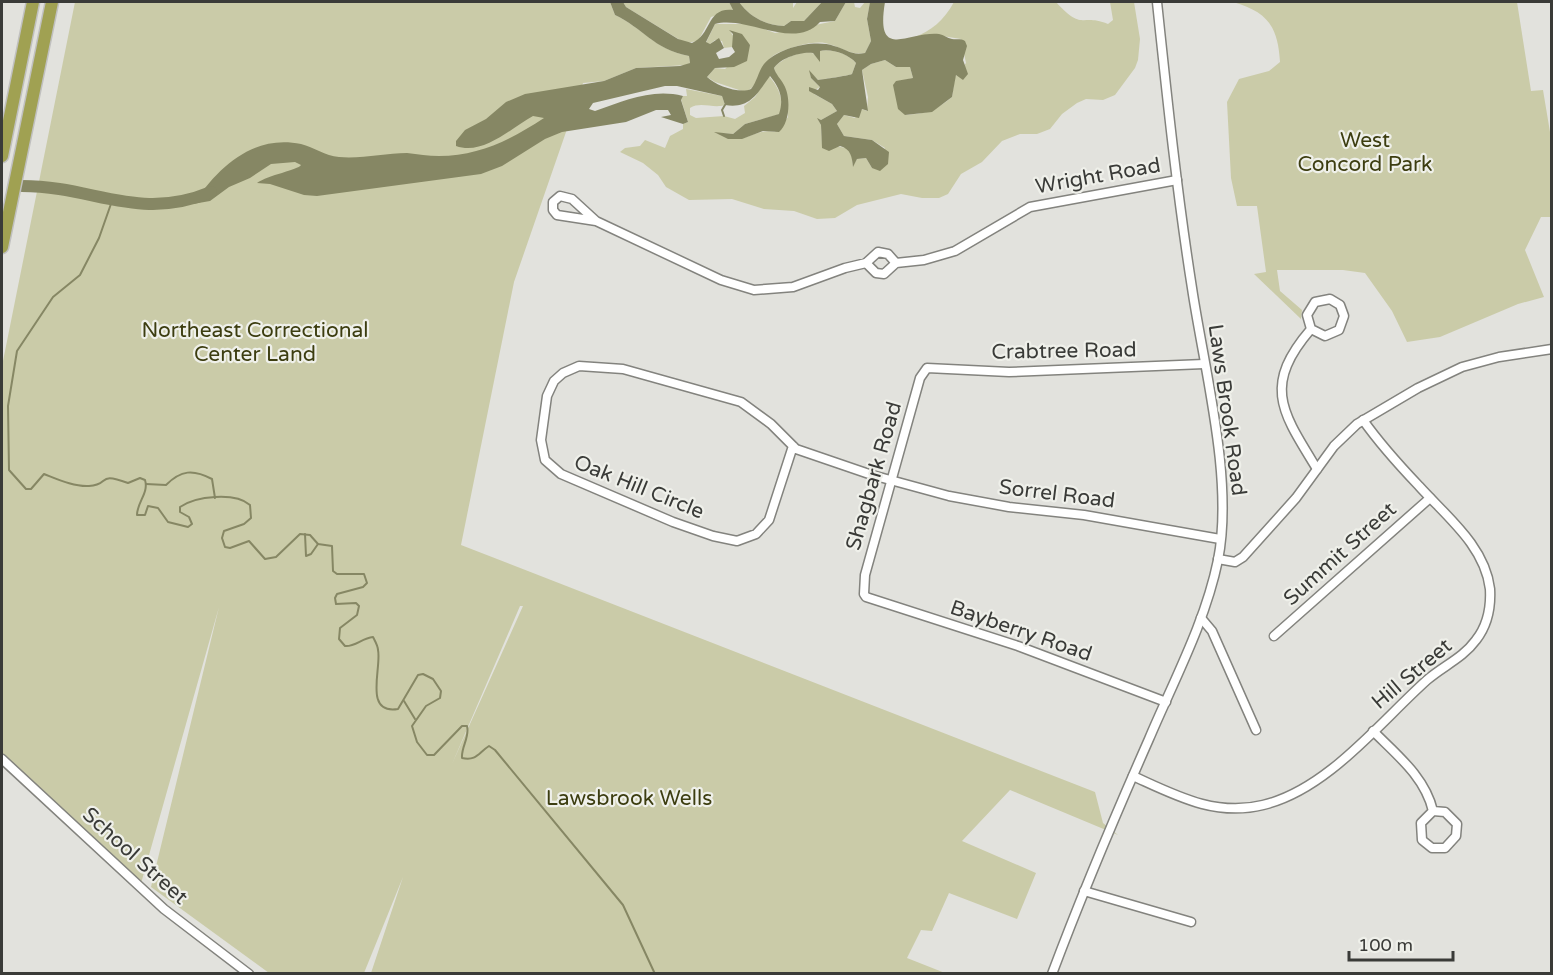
<svg xmlns="http://www.w3.org/2000/svg" width="1553" height="975" viewBox="0 0 1553 975" font-family="'Varela Round',sans-serif">
<style>
.green{fill:#cacba8;fill-rule:evenodd}
.water{fill:#868764}
.lines{fill:none;stroke-linecap:round;stroke-linejoin:round}
.stream{stroke:#868764;stroke-width:2}
.river{stroke:#868764;stroke-width:12}
.minor-casing{stroke:#83837e;stroke-width:11}
.highway-casing{stroke:#c0c0bf;stroke-width:15}
.minor{stroke:#fff;stroke-width:8}
.highway{stroke:#a0a152;stroke-width:12}
.labels{text-anchor:middle;dominant-baseline:central;stroke-width:4.5;stroke-linejoin:round;paint-order:stroke}
.park-label{font-size:21px;fill:#3c3d10;stroke:#eff0ea}
.street-label{font-size:21px;fill:#3a3b38;stroke:#eff0ea}
</style>
<rect width="100%" height="100%" fill="#e2e2dd"/>
<g class="green">
<path d="M75,2H610L615,15C643,28 654,49 689,56L690,63L687,65L636,68L604,81L583,83L514,282L461,545L1095,792L1103,823L1118,835L1010,790L962,841L1036,873L1017,919L949,893L932,931L921,930L907,958L945,973H371L403,877L364,973H269L151,887L219,607L140,887L2,754V366ZM520,606H523L452,764Z"/>
<polygon points="623,2 729,2 733,10 711,17 698,41 685,43 626,7"/>
<path d="M739,2H793V8L797,2H822L804,21H791L784,26C765,25 750,17 739,2Z"/>
<path d="M846,2H854L855,7L860,8L865,2H870L867,19L871,41L865,53C850,56 840,46 825,43C812,41 793,47 780,52C758,61 763,85 745,92L715,82L707,77L715,68L725,69L750,45L730,31L735,39L732,47L724,48L722,41L715,40L710,44L706,43L715,24H750L775,33L835,21Z"/>
<path d="M954,2H1056C1083,32 1081,13 1108,24L1113,20L1110,2H1134L1140,39L1138,60L1135,68L1115,95L1103,100L1086,99L1077,103L1062,114L1050,129L1037,134H1020L1002,141L982,162L961,174L948,194L939,198H922L901,194L857,205L835,218L817,219L794,211L764,209L732,199L689,200L666,187L658,175L643,163L620,152L625,148L640,146L645,140L665,148L670,136L683,129V124L688,122L681,99L683,96H687L686,89L722,96L725,105C713,109 701,101 690,108V115L696,118L724,116L735,119L745,113L744,106L755,97L769,76C779,88 784,99 780,114L745,124L733,134L718,133C746,148 753,127 775,132L788,117L786,102L774,68C779,60 803,49 812,53C815,54 818,59 820,61V51C831,48 849,54 856,63L852,74C847,76 823,79 818,80L810,72L811,78L820,87L815,90L814,94L832,104L837,111L821,120L818,119L821,125L822,144L847,148L852,156L853,166L857,159L866,158L872,168L885,148L872,140L844,136L837,124L844,115L855,118L862,109L867,111L868,97L862,70L871,64L885,60L896,67H910L913,78L900,81L905,115C927,113 934,112 952,97L955,77L966,63L961,39L930,34L912,38C932,31 944,20 954,2Z"/>
<path d="M1233,2H1517L1531,91L1543,90L1551,138V217H1541L1525,250L1544,297L1518,304L1440,337L1407,342L1392,311L1365,273L1343,270H1277L1280,291L1302,310L1301,319L1254,274L1266,272L1257,206H1237L1231,178L1227,102L1239,79L1269,71L1280,62C1278,27 1268,12 1233,2Z"/>
</g>
<path class="water" d="M610,2H623L626,7L678,39L692,43C712,35 706,7 733,10L729,2H739C750,17 765,25 784,26L791,21H804L822,2H846L835,21L820,22C794,51 747,15 715,24L706,42L710,44L719,38L724,48L716,53L719,59L729,57L735,52L732,47L733,34L729,30L742,34L750,45L747,61L734,67L715,68L707,77C716,86 740,94 751,89C757,82 758,72 764,64C778,48 814,39 834,46C846,49 852,56 865,53L871,41L867,19L870,2H885C875,62 908,31 939,34C944,35 947,38 952,39C957,40 960,38 965,41L967,46L963,60L968,74L963,80L956,75L952,97L932,112L905,115L898,109L893,85L896,81L913,78L910,67H896L885,60L871,64L862,70L868,111L862,109L859,118L844,115L837,124L844,136L872,140L889,152L888,164L880,171L872,168L866,158L857,159L853,167C852,157 851,149 840,146L829,151L822,148L821,125L817,118L821,120L837,111L832,104L809,91V87L818,90L820,87L811,78L809,70L818,80C824,79 847,76 852,74L856,63C849,54 830,48 820,51V62L813,53C802,51 780,58 774,68C776,75 781,79 784,85C791,97 790,123 779,132L763,131L742,139H728L714,132L733,134L745,124L779,114C784,99 780,88 770,76C757,94 750,109 725,105L722,96L677,86H665L593,103L589,109L595,111C624,101 652,88 683,96L681,100L688,122L683,124L661,117L671,115L668,110H656L626,122L562,132L545,139L502,166L481,174L317,196L304,195L270,184L257,183C268,175 298,170 301,165L295,162L271,164L250,178L229,187L210,201L193,204C218,168 252,134 301,144C314,147 325,156 339,157C362,159 385,153 407,153C418,154 428,156 439,156C479,156 512,139 544,118L533,116C511,128 483,156 456,146V141L465,130L486,119L506,102L525,94L604,81L636,68L680,66L690,63L689,56C653,49 643,28 615,15Z"/>
<g class="lines">
<g class="stream">
<polyline points="724,116 722,110 725,105"/>
<path d="M112,201L99,238L80,275L53,297L17,351L8,406L9,470L26,489H31L44,474C57,479 74,487 89,486C111,485 96,471 128,483L140,478L145,480C149,493 137,502 137,515H145L148,506L158,508L168,522L188,527L192,524L189,517L180,512V507C196,496 235,492 250,505L251,518L244,524L224,531L222,538L225,547L230,548L249,541L265,559L276,557L300,534L310,535L318,544L332,546L333,571L337,574H364L367,583L363,587L337,594L335,598L336,604L356,603L359,606L357,615L340,628L339,639L345,646C355,647 362,638 373,637C375,641 378,646 378,650C382,667 363,715 398,709L418,675L423,674L433,679L441,691L440,698L426,706L412,726L417,742L427,755H434L462,726H467C470,737 461,747 462,758C477,761 478,753 489,746L495,750L623,905L655,974"/>
<path d="M146,484L166,485C181,470 193,469 212,479L215,498"/>
<polyline points="305,534 306,556 311,554 318,544"/>
<polyline points="404,701 415,719"/>
</g>
<path class="river" d="M22,186C94,186 139,222 211,192"/>
<g class="minor-casing">
<g id="minor">
<polyline points="596,221 557,215 553,210 553,202 560,196 572,199 596,221 721,280 754,290 793,287 845,268 866,263 878,252 888,254 896,263"/>
<polyline points="866,263 876,273 884,274 896,263 924,260 955,251 1030,207 1177,180"/>
<path d="M1311,329L1307,315L1315,302L1330,299L1340,305L1344,316L1339,330L1325,336L1311,329C1262,386 1282,412 1317,469"/>
<polyline points="793,446 769,520 756,534 737,541 713,536 673,522 561,474 545,460 541,440 547,396 554,381 563,373 579,366 623,369 741,402 771,424 796,449 872,475 949,496 1009,507 1084,515 1220,539"/>
<polyline points="1218,559 1235,562 1243,557 1296,498 1334,446 1357,424 1418,388 1462,367 1499,357 1552,349"/>
<polyline points="1201,618 1212,631 1256,730"/>
<polyline points="1274,636 1430,498"/>
<polyline points="1166,702 1018,646 866,597 864,594 865,575 920,378 927,368 1009,372 1204,364"/>
<path d="M1373,731C1397,755 1425,777 1433,811L1421,823L1422,840L1432,848H1445L1456,836L1457,824L1445,812L1433,811"/>
<polyline points="2,759 164,909 249,974"/>
<path d="M1133,776C1175,795 1215,817 1263,805C1327,790 1379,723 1427,680C1443,666 1463,658 1476,640C1487,626 1491,607 1490,589C1485,546 1446,516 1419,486C1399,465 1380,444 1363,420"/>
<polyline points="1084,891 1191,922"/>
<path d="M1052,974C1082,894 1115,816 1149,739C1174,680 1205,623 1218,560C1234,480 1204,369 1192,288C1177,193 1167,97 1157,2"/>
</g>
</g>
<g class="highway-casing">
<g id="highway">
<polyline points="2,156 33,2"/>
<polyline points="2,247 52,2"/>
</g>
</g>
<use href="#minor" class="minor"/>
<use href="#highway" class="highway"/>
</g>
<g class="labels">
<g class="park-label">
<text x="1365" y="140">West<tspan x="1365" dy="24">Concord Park</tspan></text>
<text x="255" y="330">Northeast Correctional<tspan x="255" dy="24">Center Land</tspan></text>
<text x="629" y="798">Lawsbrook Wells</text>
</g>
<g class="street-label">
<text transform="translate(1098 176) rotate(-10)">Wright Road</text>
<text transform="translate(1064 351) rotate(-1)">Crabtree Road</text>
<text transform="translate(1227 410) rotate(82)">Laws Brook Road</text>
<text transform="translate(874 476) rotate(-74)">Shagbark Road</text>
<text transform="translate(639 487) rotate(22)">Oak Hill Circle</text>
<text transform="translate(1057 494) rotate(7)">Sorrel Road</text>
<text transform="translate(1340 554) rotate(-42)">Summit Street</text>
<text transform="translate(1021 631) rotate(19)">Bayberry Road</text>
<text transform="translate(1412 674) rotate(-40)">Hill Street</text>
<text transform="translate(135 856) rotate(42)">School Street</text>
</g>
</g>
<rect width="1553" height="975" fill="none" stroke="#3a3b38" stroke-width="6"/>
<path d="M1349 951v9h104v-9" fill="none" stroke="#3a3b38" stroke-width="3"/>
<text x="1358" y="951" font-size="18" fill="#3a3b38" stroke="#eff0ea" stroke-width="4.5" paint-order="stroke">100 m</text>
</svg>
